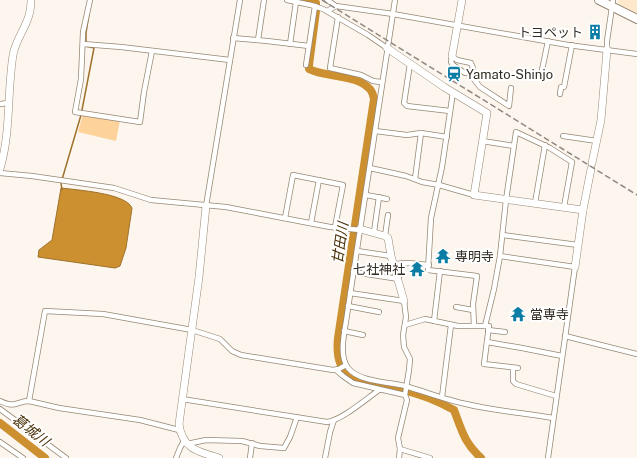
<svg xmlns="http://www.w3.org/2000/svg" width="637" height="458" viewBox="0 0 637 458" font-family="'Public Sans','Noto Sans JP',sans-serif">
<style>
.built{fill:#fee9cd}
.green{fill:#fdd39b}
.water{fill:#cc9030;stroke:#9e722c}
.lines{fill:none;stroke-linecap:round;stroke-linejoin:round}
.stream{stroke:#9e722c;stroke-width:1.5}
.river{stroke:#cc9030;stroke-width:8}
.street-casing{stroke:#968774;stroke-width:6}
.secondary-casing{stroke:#968774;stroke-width:8}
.highway-casing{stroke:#968774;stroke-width:10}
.street{stroke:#fff;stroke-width:4.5}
.secondary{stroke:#fff;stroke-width:7}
.highway{stroke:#fff;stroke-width:8}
.rail{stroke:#8f8880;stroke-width:1.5;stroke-dasharray:6 3;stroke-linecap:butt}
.labels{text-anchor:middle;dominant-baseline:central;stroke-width:4;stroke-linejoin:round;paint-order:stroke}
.poi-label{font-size:13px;fill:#322b23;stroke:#fff;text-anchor:start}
.water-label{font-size:14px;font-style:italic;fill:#493007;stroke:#fff}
</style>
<rect width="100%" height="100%" fill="#fdf6ee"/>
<polygon class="built" points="618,0 637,0 637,14 619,5"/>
<polygon class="green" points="83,114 120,120 116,141 78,132"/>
<path class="water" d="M61,188C76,190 126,193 132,208L126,248L120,266L115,268L38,257L39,250L52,240Z"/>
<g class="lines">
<g class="stream">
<polyline points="316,3 316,0"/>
<polyline points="86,42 86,33 89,14"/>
<polyline points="62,190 61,183 81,115 94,48 86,46"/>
</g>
<g class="river">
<path d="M303,0L316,3V11L309,65V69C327,79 371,73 374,99L338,338C333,387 367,381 402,390C418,393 440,402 454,410C462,431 464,442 481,458"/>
<polyline points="0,423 45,458"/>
</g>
<g class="street-casing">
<g id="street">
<polyline points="90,0 83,32 81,79 75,112 140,122 144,92 152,51"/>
<polyline points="287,0 311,5 323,9 368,35 387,48"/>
<polyline points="327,0 336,6"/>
<path d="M395,0L347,315C345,331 338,354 348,368C359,382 389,382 405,386C426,392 446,400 466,404C495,411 525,413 553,418"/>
<polyline points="327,11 336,6 393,14 568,45 637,54"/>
<polyline points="338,17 330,68 361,75 373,81 381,82"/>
<polyline points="233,38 267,41 309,46"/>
<polyline points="258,40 264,0"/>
<polyline points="83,44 121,47 230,60"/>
<polyline points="290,44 296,2"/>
<polyline points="607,50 607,41 613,0"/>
<polygon points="452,56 457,60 471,63 473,68 471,72 465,73 453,65 451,62"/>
<polyline points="410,64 404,103 407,106 450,111"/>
<polyline points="306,65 315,6"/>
<polyline points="542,70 548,41"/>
<polyline points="469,73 480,87 509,106 511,88"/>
<polyline points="453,92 442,167 431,218 428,270 477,276 473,304 474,326"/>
<polyline points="560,94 561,87 564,87 572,45"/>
<polyline points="0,104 8,103"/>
<polyline points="375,131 407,135 421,133 447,137"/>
<polyline points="563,136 597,141"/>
<polyline points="482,141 514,146"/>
<polyline points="370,168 406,176 422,182 439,185 474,195"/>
<polyline points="0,173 32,176 114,188 151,200 226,207 330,227 360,230"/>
<polyline points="415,179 421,133"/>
<polyline points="366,195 387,199"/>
<polyline points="535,203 545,145"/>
<polyline points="206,206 240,0"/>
<polyline points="285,218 293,175 343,185 335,227"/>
<polyline points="311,223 319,180"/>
<polyline points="374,232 379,197"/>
<polyline points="503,235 578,245"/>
<polyline points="385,236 388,215"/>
<polyline points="357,251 391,256"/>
<polyline points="500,256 575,267 548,458"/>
<polyline points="394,264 408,263 429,265"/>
<polyline points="353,272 399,279"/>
<polyline points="350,293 404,301 406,317 403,335 404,347 410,359 409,370 405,395 407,400 398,438 400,449 399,458"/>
<polyline points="348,306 379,312"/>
<polyline points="456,307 473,310"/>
<polyline points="434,321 440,271"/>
<polyline points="405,325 425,319 458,326 489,326 484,364 518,368"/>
<polyline points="485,326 494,289 500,256 506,200 516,132 550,148 572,162 564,207"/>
<polyline points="488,330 505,332"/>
<polyline points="344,331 363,335"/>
<polyline points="565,336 637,354"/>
<polyline points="487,342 522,348 562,356"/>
<polyline points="513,368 513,381 516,384 556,396"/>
<polyline points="336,370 343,376 353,383 405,395"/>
<polyline points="442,397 451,325"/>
<path d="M182,399L327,422C342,420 366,399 379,390"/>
<path d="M0,401C16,409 16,401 29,401L59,408L140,420L179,430"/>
<polyline points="29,401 45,311 103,314 192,330 220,339 232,351 241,355 333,370 339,369 346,365"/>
<polyline points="0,409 66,458"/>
<polyline points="0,442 23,458"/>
<polyline points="187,444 206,440 242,441 260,446 284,448 290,437 297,417"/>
<polyline points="400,449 430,458"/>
<polyline points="176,458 180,448 184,441"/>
<polyline points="250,458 252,443"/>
<polyline points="325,458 330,432 334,420"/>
</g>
</g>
<g class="secondary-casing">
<g id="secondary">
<polyline points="387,48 444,87 487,113 474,195 583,210"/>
<polyline points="452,56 462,0"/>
<polyline points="592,163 601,120 607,50"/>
<path d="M0,169C11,132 7,93 13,55C15,43 22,33 27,21C30,14 31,7 31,0"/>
<path d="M206,206L199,277L179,424C182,449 199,452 219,458"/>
<polyline points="360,229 385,236 388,238 391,256 404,301"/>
<polyline points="575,267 583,210 591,169"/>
</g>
</g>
<g class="highway-casing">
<polyline id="highway" points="599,0 637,19"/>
</g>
<use href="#street" class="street"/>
<use href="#secondary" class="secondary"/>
<use href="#highway" class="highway"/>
<polyline class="rail" points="322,0 637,195"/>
</g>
<defs>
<g id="building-bare" transform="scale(1.2)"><path d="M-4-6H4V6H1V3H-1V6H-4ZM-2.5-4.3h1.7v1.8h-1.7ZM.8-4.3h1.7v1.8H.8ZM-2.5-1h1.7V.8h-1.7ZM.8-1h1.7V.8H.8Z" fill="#0c7da5" stroke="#fff" stroke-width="2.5" paint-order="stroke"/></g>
<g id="station-bare" transform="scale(1.2)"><path d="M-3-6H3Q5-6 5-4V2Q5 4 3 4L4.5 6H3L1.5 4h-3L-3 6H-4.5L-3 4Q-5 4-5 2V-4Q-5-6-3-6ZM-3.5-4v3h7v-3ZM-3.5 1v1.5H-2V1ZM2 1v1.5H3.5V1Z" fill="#0c7da5" stroke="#fff" stroke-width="2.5" paint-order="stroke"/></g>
<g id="temple-bare" transform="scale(1.2)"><path d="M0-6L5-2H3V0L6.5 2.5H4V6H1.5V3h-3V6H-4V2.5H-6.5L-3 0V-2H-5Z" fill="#0c7da5" stroke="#fff" stroke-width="2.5" paint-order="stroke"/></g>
</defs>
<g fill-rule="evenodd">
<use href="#building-bare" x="595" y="32"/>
<use href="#station-bare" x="454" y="74"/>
<use href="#temple-bare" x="443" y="256"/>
<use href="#temple-bare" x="417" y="269"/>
<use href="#temple-bare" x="518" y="314"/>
</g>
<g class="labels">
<g class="poi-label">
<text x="583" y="32" text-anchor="end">トヨペット</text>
<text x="466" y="74">Yamato-Shinjo</text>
<text x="455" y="256">専明寺</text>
<text x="405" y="269" text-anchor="end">七社神社</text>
<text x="530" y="314">當専寺</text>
</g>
<g class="water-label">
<text transform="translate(340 243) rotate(-82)">甘田川</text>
<text transform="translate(31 430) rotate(38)">葛城川</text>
</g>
</g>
</svg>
